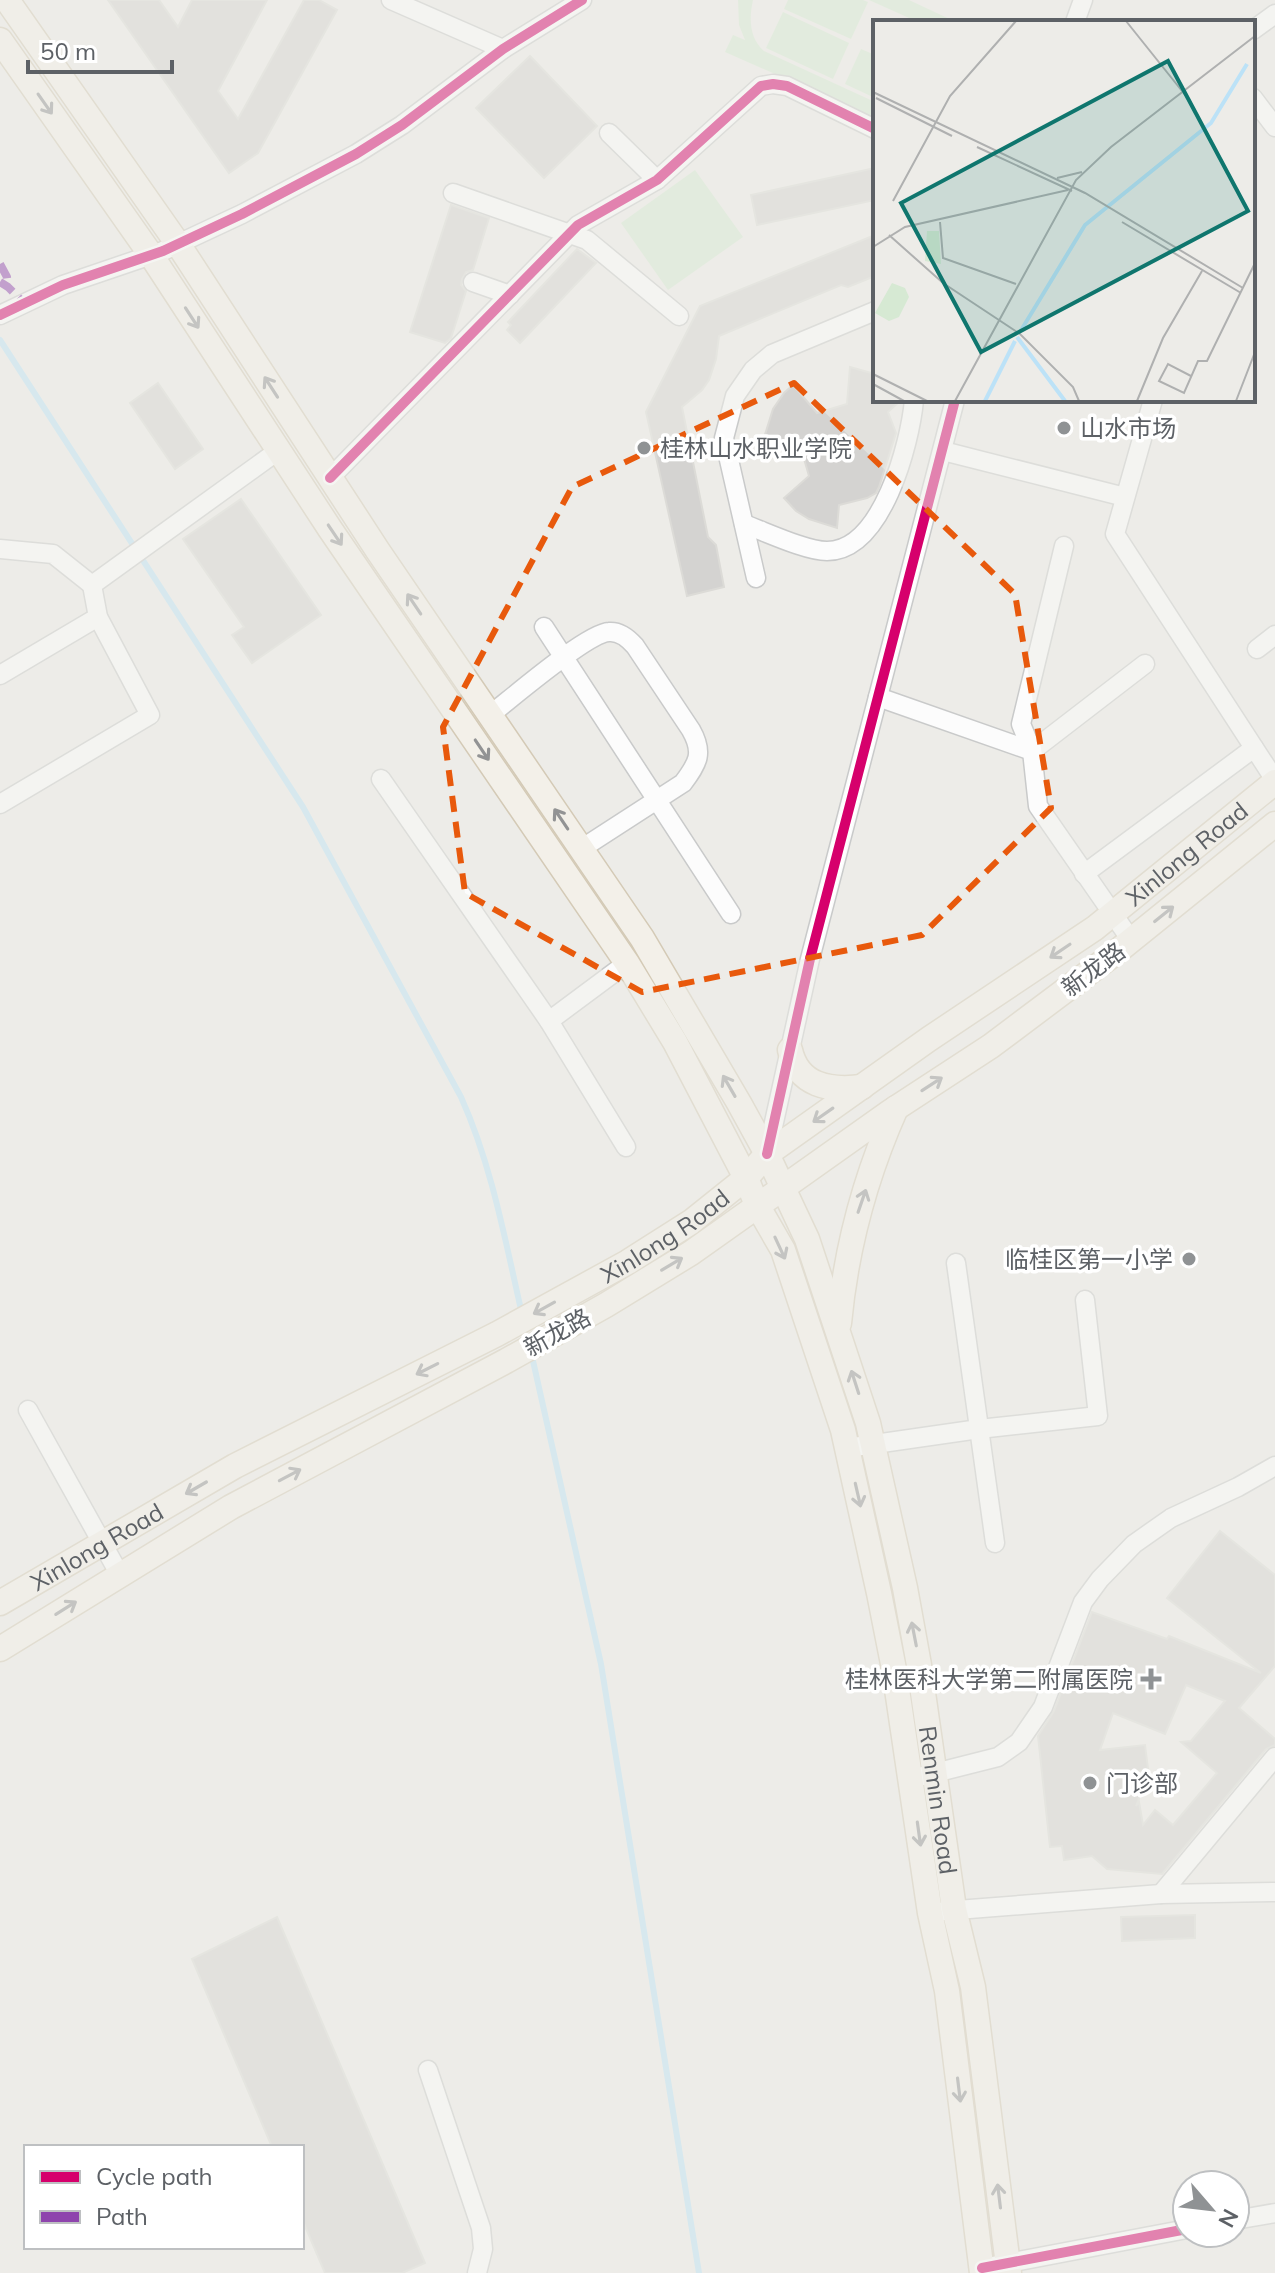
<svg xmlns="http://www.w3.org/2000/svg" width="1275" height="2273" viewBox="0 0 1275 2273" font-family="Mulish,'Noto Sans SC',sans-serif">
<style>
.green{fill:#d6e9d3}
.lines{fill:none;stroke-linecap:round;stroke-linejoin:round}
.stream{stroke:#bce2f7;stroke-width:6}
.building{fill:#d4d3d1;stroke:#dcdbd7;stroke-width:2;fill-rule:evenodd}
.minor-casing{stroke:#c9caca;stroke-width:21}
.major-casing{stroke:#d4cab6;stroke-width:27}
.minor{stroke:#fcfcfc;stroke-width:18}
.major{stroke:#f3f0e9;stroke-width:24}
.quiet{stroke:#8e44ad;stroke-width:8;stroke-dasharray:16 8;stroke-linecap:butt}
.cycleway-casing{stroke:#fff;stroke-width:15}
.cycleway{stroke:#d6006c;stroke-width:10}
.oneway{stroke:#929394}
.marked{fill:none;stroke:#e8590c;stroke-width:6;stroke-dasharray:16 10;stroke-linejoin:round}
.poi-dot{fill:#8f9294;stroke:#fff;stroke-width:3}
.labels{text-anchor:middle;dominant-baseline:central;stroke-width:7;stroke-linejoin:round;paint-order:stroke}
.poi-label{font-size:24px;fill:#5d6166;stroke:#fff;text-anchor:start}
.street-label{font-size:24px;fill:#5d6166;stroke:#fff}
.inset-river{fill:none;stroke:#bce2f7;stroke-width:4}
.inset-road{fill:none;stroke:#afb0b0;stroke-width:2}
.view{fill:#0f766e;fill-opacity:0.15;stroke:#0f766e;stroke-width:4}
.inset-edge{fill:none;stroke:#5d6166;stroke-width:4}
</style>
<rect width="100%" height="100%" fill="#edece8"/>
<g class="green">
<path d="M738,0H753C749,18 749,38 764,51L875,102V118L725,52L733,35L745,40L739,25Z"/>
<polygon points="788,0 863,0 868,2 851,39 784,9"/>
<polygon points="869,0 909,0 956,22 918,22"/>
<polygon points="783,12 849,43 833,79 766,48"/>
<polygon points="861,49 875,55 875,98 845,84"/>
<polygon points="695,170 743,237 668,290 621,223"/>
</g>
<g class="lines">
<g class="stream">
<path d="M0,340L303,807L461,1097C492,1166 505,1240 522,1314"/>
<polyline points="531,1352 601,1664 699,2273"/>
</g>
</g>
<g class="building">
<polygon points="108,0 159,0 178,27 192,0 267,0 218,91 238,119 304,0 319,0 337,10 258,153 229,173"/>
<polygon points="530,56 597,126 544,178 476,108"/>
<polygon points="875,168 875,200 757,225 751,195"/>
<polygon points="451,205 489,218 473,270 466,272 462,279 461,285 466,291 451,338 445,343 410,332"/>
<polygon points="875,235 875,276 848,287 841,285 719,336 716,359 709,380 702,390 682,407 708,537 716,545 724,587 687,596 646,412 700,306"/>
<polygon points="577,249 596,263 520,343 507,330 511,325 508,322"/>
<polygon points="850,367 875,374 875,400 901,400 888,412 896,433 879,487 876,493 867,498 839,505 837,528 809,519 796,511 784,498 809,476 800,445 763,441 773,409 784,393 793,385 817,413 847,404"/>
<polygon points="158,383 203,449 175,469 130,403"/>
<polygon points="241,499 321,615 252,663 232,635 244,627 183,539"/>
<path d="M1220,1531L1275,1575V1666L1239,1708L1275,1739V1745L1266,1749L1162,1874L1107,1869L1092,1856L1064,1860L1062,1846L1050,1847L1038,1736L1054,1711L1092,1612L1167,1639L1169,1636L1261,1673L1167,1598ZM1186,1685L1225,1701L1191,1741L1181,1742L1217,1773L1173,1825L1155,1810L1143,1825L1139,1802L1136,1806L1139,1799L1134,1772L1148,1769L1145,1745L1100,1750L1113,1713L1165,1734Z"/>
<polygon points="1195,1915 1195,1938 1122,1941 1121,1917"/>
<polygon points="277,1917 425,2263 402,2273 325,2273 302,2219 302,2147 272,2147 192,1959"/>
</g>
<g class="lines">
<g class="minor-casing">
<g id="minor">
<polyline points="391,0 503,49"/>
<polyline points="1075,22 1083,0"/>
<polyline points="1253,30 1275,14"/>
<polyline points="1253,98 1275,127"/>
<polyline points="609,133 657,180"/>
<polyline points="453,193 587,240 679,316"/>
<polyline points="473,282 510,295"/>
<polyline points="0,315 63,285 163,251 242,214 356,154 402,125 503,49 582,0"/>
<polyline points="1153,400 1115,534 1275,780"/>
<polyline points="943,451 1125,497"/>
<polyline points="330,478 578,225 657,180 761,86 773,84 787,86 875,129"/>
<path d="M744,524C766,532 806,551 827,551C882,551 910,444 914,400"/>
<polyline points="0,549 53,554 92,585"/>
<polyline points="756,578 724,438 735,396 753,370 772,354 875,311"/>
<polyline points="544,627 731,914"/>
<polyline points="1257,649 1275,635"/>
<polyline points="0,675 98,617"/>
<polyline points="878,697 1032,751"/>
<path d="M490,715C512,698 587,633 609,632C620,631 628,638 635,646L691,730C704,753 698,763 683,783L581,849"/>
<polyline points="1032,751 1021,724 1064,546"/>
<polyline points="381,779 549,1021 626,1147"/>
<polyline points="0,804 150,715 98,617 92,585 279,450"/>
<polyline points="1084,874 1254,748"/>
<polyline points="1131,940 1038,806 1032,751 1145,664"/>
<polyline points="549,1021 627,963"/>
<polyline points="767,1154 810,959 955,400"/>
<polyline points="956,1263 995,1543"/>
<polyline points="28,1410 120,1575"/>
<polyline points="847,1448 979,1429 1098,1416 1085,1300"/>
<polyline points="923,1776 998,1757 1019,1742 1043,1707 1083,1602 1100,1579 1134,1544 1171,1518 1238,1487 1275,1466"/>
<polyline points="1161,1894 1275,1757"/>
<polyline points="944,1911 1161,1894 1275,1892"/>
<polyline points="428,2070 481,2228 483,2249 477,2273"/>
<polyline points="1235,2220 1275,2213"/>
<polyline points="982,2268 1187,2229"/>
</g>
</g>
<g class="major-casing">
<g id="major">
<path id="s1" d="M7,0L178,244L378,551L642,938L739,1103L767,1154L807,1239L868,1423L905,1588L919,1665L954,1909L973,1987L1009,2273"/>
<polyline points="0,40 151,255 330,529 627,963 675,1042 746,1178 757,1205 783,1250 843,1430 879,1593 894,1669 930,1913 947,1991 982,2273"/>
<path d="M790,1050C798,1086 830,1091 862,1087"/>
<path d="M839,1323C846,1249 866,1175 896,1108"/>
<path id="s2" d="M0,1603L235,1466L497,1334L628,1262L691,1222L746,1178L767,1154L929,1039L1095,928L1275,782"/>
<polyline points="0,1649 231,1507 506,1361 606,1305 691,1253 890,1112 991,1046 1119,950 1275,824"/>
</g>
</g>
<use href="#minor" class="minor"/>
<use href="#major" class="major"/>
<g class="quiet">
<polyline points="0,264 7,277 8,287"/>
<polyline points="0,282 8,287 23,302"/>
</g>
<g class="cycleway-casing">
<g id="cycleway">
<polyline points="0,315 63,285 163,251 242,214 356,154 402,125 503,49 582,0"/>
<polyline points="330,478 578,225 657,180 761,86 773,84 787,86 875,129"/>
<polyline points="767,1154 810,959 955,400"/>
<polyline points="982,2268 1187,2229"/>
</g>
</g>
<use href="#cycleway" class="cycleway"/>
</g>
<defs><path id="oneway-shaft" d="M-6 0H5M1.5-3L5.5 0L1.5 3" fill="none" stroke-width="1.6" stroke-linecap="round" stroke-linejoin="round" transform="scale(2)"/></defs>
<g class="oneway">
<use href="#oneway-shaft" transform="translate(45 104) rotate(55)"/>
<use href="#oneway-shaft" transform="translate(192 318) rotate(57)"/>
<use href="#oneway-shaft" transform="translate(271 387) rotate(-123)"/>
<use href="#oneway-shaft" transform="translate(335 535) rotate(56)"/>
<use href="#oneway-shaft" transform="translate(414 604) rotate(-124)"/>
<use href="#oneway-shaft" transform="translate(482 750) rotate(56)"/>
<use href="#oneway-shaft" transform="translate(561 819) rotate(-124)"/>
<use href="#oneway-shaft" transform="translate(1164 914) rotate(-39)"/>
<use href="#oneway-shaft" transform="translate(1060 951) rotate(146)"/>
<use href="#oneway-shaft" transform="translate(932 1084) rotate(-33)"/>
<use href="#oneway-shaft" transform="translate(729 1086) rotate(-120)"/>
<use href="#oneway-shaft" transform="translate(823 1115) rotate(145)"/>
<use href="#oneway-shaft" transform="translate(862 1201) rotate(-71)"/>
<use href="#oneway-shaft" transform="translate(780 1248) rotate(65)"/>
<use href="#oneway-shaft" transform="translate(672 1264) rotate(-31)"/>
<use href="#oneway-shaft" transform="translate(544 1308) rotate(151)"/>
<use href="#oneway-shaft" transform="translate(427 1369) rotate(153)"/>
<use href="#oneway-shaft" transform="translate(855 1382) rotate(-108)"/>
<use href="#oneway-shaft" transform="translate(290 1475) rotate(-28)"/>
<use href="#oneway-shaft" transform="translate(196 1488) rotate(150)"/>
<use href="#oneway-shaft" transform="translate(858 1495) rotate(77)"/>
<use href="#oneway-shaft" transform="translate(66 1608) rotate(-32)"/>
<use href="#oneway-shaft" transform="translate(914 1634) rotate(-101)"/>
<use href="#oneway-shaft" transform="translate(919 1834) rotate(82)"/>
<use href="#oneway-shaft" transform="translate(959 2090) rotate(83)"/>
<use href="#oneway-shaft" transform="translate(999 2196) rotate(-97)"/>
</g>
<path d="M0 0H1275V2273H0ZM794,383L1015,594L1051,808L922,935L642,992L465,893L443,727L572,487Z" fill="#edece8" fill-opacity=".55" fill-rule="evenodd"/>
<path class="marked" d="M794,383L1015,594L1051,808L922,935L642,992L465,893L443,727L572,487Z"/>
<g class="poi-dot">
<circle cx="1064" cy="428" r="8"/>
<circle cx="644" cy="448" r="8"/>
<circle cx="1189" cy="1259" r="8"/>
<path d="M1147 1667h8v8h8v8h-8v8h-8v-8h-8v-8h8z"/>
<circle cx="1090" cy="1783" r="8"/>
</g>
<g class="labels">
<g class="poi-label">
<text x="1080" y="428">山水市场</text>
<text x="660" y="448">桂林山水职业学院</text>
<text x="1173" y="1259" text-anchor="end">临桂区第一小学</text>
<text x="1133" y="1679" text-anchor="end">桂林医科大学第二附属医院</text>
<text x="1106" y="1783">门诊部</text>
</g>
<g class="street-label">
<text stroke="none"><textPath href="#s2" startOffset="1408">Xinlong Road</textPath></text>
<text transform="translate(1093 969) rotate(-37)">新龙路</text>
<text stroke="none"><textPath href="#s2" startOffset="760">Xinlong Road</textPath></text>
<text transform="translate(557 1332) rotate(-29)">新龙路</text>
<text stroke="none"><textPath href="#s2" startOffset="112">Xinlong Road</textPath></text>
<text stroke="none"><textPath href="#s1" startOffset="2054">Renmin Road</textPath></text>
</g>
</g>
<g transform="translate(873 20)">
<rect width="382" height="382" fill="#edece8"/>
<path d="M54,211H66L68,244L52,241ZM19,263L32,268L36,277L26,297L16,301L2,293Z" fill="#d6e9d3"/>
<path class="inset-river" d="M147,312L212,205L338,103L374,44M144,317L192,381M112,381L142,321"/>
<path class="inset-road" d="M253,1L313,76M0,72L212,173L370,268M3,78L79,116M104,127L199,171M184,158L209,152M20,181L77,76L143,1M67,202L70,238L143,264M249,202L368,273M16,215L70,263L147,314L200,367L206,381M0,227L32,207L195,170M0,354L54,381M318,356L295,344L286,361L311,373L325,341H334L382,243M0,364L31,381M82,381L203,160L238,127L382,16M264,381L290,318L329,251M363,381L382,332"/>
<path class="view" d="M295,41L375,191L108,332L28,183Z"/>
<rect width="382" height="382" class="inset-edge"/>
</g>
<rect x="24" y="2145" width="280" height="104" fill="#ffffff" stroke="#bec0c2" stroke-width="2"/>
<rect x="40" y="2171" width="40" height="12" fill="#d6006c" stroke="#bec0c2" stroke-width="2"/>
<text x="96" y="2185" font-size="24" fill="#5d6166">Cycle path</text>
<rect x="40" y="2211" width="40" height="12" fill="#8e44ad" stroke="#bec0c2" stroke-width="2"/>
<text x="96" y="2225" font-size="24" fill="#5d6166">Path</text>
<g transform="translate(1211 2209) rotate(118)"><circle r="38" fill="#ffffff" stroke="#bec0c2" stroke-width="2"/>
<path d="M0-6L14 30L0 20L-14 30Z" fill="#8f9294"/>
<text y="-12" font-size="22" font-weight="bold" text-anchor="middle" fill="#5d6166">N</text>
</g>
<path d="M28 60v12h144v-12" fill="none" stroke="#5d6166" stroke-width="4"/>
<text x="40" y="60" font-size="24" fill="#5d6166" stroke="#ffffff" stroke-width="6" paint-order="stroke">50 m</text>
</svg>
